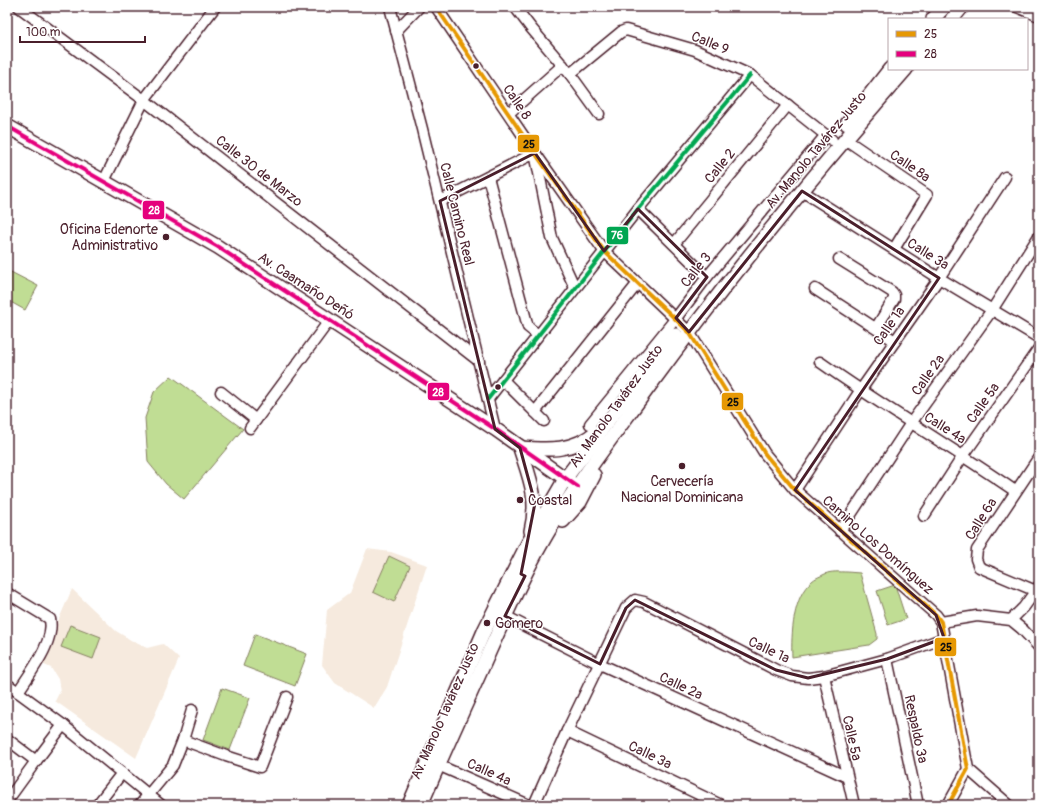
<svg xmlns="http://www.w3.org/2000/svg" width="1046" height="812" viewBox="0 0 1046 812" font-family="Pangolin,sans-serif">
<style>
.built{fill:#f6eade}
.green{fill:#c0dd94;stroke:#857e60}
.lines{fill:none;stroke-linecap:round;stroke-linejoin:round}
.minor-casing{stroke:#4a1f2b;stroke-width:13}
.major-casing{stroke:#4a1f2b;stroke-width:16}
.minor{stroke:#fff;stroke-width:10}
.major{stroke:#fff;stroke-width:13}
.bus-1-casing{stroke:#fff;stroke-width:7}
.bus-2-casing{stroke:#fff;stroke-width:7}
.bus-3-casing{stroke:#fff;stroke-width:7}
.bus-1{stroke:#e69804;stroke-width:4}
.bus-2{stroke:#e5007d;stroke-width:4}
.bus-3{stroke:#00a651;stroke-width:4}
.marked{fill:none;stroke:#4a1f2b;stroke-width:3;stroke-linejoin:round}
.bus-dot{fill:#4a1f2b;stroke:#fff;stroke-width:1.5}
.labels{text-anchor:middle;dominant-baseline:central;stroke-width:3;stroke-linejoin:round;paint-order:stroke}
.street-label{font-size:14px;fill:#4a1f2b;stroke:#fff}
.poi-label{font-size:14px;fill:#4a1f2b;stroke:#fff;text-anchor:start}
.line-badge{stroke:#fff;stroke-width:1.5}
.badge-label{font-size:11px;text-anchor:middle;font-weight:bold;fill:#fff}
.pale-badge-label{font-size:11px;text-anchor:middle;font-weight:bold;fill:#111}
</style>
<rect width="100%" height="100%" fill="#fff"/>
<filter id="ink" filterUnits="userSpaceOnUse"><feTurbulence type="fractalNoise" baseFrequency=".025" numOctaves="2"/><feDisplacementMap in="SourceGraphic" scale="8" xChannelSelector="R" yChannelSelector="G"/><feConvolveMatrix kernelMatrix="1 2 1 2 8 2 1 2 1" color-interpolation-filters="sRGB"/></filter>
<g filter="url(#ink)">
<g class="built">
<polygon points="367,549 391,552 427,565 387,687 374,708 335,683 322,665 327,610 350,593"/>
<polygon points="72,589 116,631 134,642 147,648 163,644 179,659 136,758 55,701 60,691 58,679 51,668 40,663"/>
</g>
<g class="green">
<polygon points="7,270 38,286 25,310 7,300"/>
<polygon points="171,376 243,429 184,499 166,484 148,462 145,418 154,392"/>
<polygon points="389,556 410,566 394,602 373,592"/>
<path d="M847,572L860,573L877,634V639L869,645L792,657C791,634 793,596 812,581C815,578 821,576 825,574C831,571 840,572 847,572Z"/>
<polygon points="895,585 906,619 888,625 877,591"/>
<polygon points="70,625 101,637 93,659 61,647"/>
<polygon points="255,634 307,654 295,686 243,666"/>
<polygon points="222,688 250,698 230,750 203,740"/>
</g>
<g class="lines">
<g class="minor-casing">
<g id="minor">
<polyline points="19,7 144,100 479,361"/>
<polyline points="390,7 422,129 495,429"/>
<polyline points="436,7 535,153 604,251 689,332 765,454 795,490 936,615 941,622 968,769 948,805"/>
<polyline points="515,7 531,28 570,74 599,114"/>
<polyline points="1017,7 1039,16"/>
<polyline points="396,31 419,7"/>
<polyline points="570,74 621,32 626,30 695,50 750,75 832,140"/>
<polyline points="509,113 563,65"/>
<polyline points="845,139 927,195 894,249"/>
<polyline points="488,177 528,327 538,335"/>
<polyline points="104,181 144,100 215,7"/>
<polyline points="802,191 939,278 1039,338"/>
<polyline points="440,201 535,153 552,238 575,288"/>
<polyline points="638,209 707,277"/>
<polyline points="674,244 788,105"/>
<polyline points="839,259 892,292 894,295 894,299 876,328"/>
<polyline points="815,289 895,341"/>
<path d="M820,362C884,407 951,447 1015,491"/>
<polyline points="503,380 544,421"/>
<polyline points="221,392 256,420"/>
<polyline points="488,399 638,209 750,75"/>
<polyline points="535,412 638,283"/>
<polyline points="590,424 676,318 707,277 826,135"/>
<polyline points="250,428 329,321"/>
<polyline points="795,490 860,391 935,284 1005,177"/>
<polyline points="924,516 963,456 1039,348"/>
<polyline points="840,531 911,423 992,310 1039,236"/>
<polyline points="1036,591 979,567 976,559 977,550 1039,457"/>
<path d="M7,593L50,619C55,642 30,673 18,692"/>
<polyline points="505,616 600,664 847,777"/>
<polyline points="1011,620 1024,607 1039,586"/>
<polyline points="941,622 977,616 1011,620 1022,629 1039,647"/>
<polyline points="887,659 918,805"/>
<polyline points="824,676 854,805"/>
<polyline points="7,684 63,725 161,805"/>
<polyline points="567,731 721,805"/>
<polyline points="7,739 36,761 63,725"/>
<polyline points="183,740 226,756 260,767 287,697"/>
<polyline points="438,765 529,805"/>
<polyline points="968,769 1009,805"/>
<polyline points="7,801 36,761"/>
<polyline points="97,805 122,773"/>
<polyline points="140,805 173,765 183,740 192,710"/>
<polyline points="534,805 567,731 626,608 635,600 644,602 776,670 792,676 808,678 824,676 887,659 944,638"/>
</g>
</g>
<g class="major-casing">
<g id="major">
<polyline points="933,19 944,7"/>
<polyline points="952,19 962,7"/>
<polyline points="847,124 890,69"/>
<polyline points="7,126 218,247 495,429 573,484"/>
<polyline points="563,521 580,502 594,475"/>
<path d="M531,531C539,498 530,479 520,448C548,450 573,452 596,432"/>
<polyline points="409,805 485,629 528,543 565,479 574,467 593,443 607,422 676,335"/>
<path d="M421,805C443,753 467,702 490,650C506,615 521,579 540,546C571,490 611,439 648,388C729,277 816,172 906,69"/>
</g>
</g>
<use href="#minor" class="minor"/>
<use href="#major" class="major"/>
<g class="bus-1-casing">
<polyline id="bus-1" points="436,7 535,153 604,251 689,332 765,454 795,490 936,615 941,622 968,769 948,805"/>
</g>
<g class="bus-2-casing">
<polyline id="bus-2" points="7,126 218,247 495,429 578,487"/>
</g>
<g class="bus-3-casing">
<polyline id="bus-3" points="488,399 638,209 750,75"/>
</g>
<use href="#bus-1" class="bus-1"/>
<use href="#bus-2" class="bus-2"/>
<use href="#bus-3" class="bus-3"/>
</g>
</g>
<path class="marked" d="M535,153L604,251L638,209L707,277L676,318L689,332L802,191L939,278L795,490L936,615L944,638L887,659L808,678L776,670L635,600L626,608L600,664L505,616L525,576L521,574L535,503L520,448L495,429L440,201Z"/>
<g class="bus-dot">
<circle cx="476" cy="66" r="3.5"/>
<circle cx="166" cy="237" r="4"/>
<circle cx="498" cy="387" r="3.5"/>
<circle cx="682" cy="466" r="4"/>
<circle cx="520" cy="500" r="4"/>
<circle cx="487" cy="623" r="4"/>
</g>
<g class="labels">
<g class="street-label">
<text transform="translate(710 43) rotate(22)">Calle 9</text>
<text transform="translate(517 102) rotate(56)">Calle 8</text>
<text transform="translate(816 150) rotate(-50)">Av. Manolo Tavárez Justo</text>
<text transform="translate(720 166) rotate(-51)">Calle 2</text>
<text transform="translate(910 166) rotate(34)">Calle 8ª</text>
<text transform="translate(259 171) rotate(38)">Calle 30 de Marzo</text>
<text transform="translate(457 214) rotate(76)">Calle Camino Real</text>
<text transform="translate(928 254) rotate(32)">Calle 3ª</text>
<text transform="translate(696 270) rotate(-52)">Calle 3</text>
<text transform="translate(306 286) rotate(33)">Av. Caamaño Deñó</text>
<text transform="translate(889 326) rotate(-55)">Calle 1ª</text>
<text transform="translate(928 375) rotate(-55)">Calle 2ª</text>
<text transform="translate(983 403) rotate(-55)">Calle 5ª</text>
<text transform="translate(616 406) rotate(-54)">Av. Manolo Tavárez Justo</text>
<text transform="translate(945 428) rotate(32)">Calle 4ª</text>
<text transform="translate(981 519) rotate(-58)">Calle 6ª</text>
<text transform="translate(878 545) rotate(41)">Camino Los Domínguez</text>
<text transform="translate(769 650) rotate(25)">Calle 1ª</text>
<text transform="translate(681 686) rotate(25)">Calle 2ª</text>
<text transform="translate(445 711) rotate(-66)">Av. Manolo Tavárez Justo</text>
<text transform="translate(916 729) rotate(78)">Respaldo 3ª</text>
<text transform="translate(852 738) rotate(77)">Calle 5ª</text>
<text transform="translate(650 755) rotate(26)">Calle 3ª</text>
<text transform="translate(489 772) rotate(24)">Calle 4ª</text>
</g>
<g class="poi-label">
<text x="158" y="229" text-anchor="end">Oficina Edenorte<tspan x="158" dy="16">Administrativo</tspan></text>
<text x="682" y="481" text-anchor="middle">Cervecería<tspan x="682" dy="16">Nacional Dominicana</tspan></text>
<text x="528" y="500">Coastal</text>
<text x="495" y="623">Gomero</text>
</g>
</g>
<g class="line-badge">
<rect x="517" y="134" width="23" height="19" rx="4" fill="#e69804"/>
<rect x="142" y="200" width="23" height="20" rx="4" fill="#e5007d"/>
<rect x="606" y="226" width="23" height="19" rx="4" fill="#00a651"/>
<rect x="427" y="382" width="23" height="19" rx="4" fill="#e5007d"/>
<rect x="721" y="392" width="23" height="19" rx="4" fill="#e69804"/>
<rect x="934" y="637" width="23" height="20" rx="4" fill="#e69804"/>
</g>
<g class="badge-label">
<text x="154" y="214">28</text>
<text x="617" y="239">76</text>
<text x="438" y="396">28</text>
</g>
<g class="pale-badge-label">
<text x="529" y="148">25</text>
<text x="733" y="406">25</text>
<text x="946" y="651">25</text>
</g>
<rect width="1046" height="812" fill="none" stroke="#fff" stroke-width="24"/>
<rect x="12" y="12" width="1022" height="788" fill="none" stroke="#4a1f2b" stroke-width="1.5" filter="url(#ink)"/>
<rect x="888" y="18" width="140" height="52" fill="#ffffff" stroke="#b7a5aa"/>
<rect x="896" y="31" width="20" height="6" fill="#e69804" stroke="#b7a5aa"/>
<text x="924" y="38" font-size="12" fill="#4a1f2b">25</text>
<rect x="896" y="51" width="20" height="6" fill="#e5007d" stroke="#b7a5aa"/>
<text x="924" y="58" font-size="12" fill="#4a1f2b">28</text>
<path d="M20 36v6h125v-6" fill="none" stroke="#4a1f2b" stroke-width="2"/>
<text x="26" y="36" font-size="12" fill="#4a1f2b" stroke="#ffffff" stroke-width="3" paint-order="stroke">100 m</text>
</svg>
